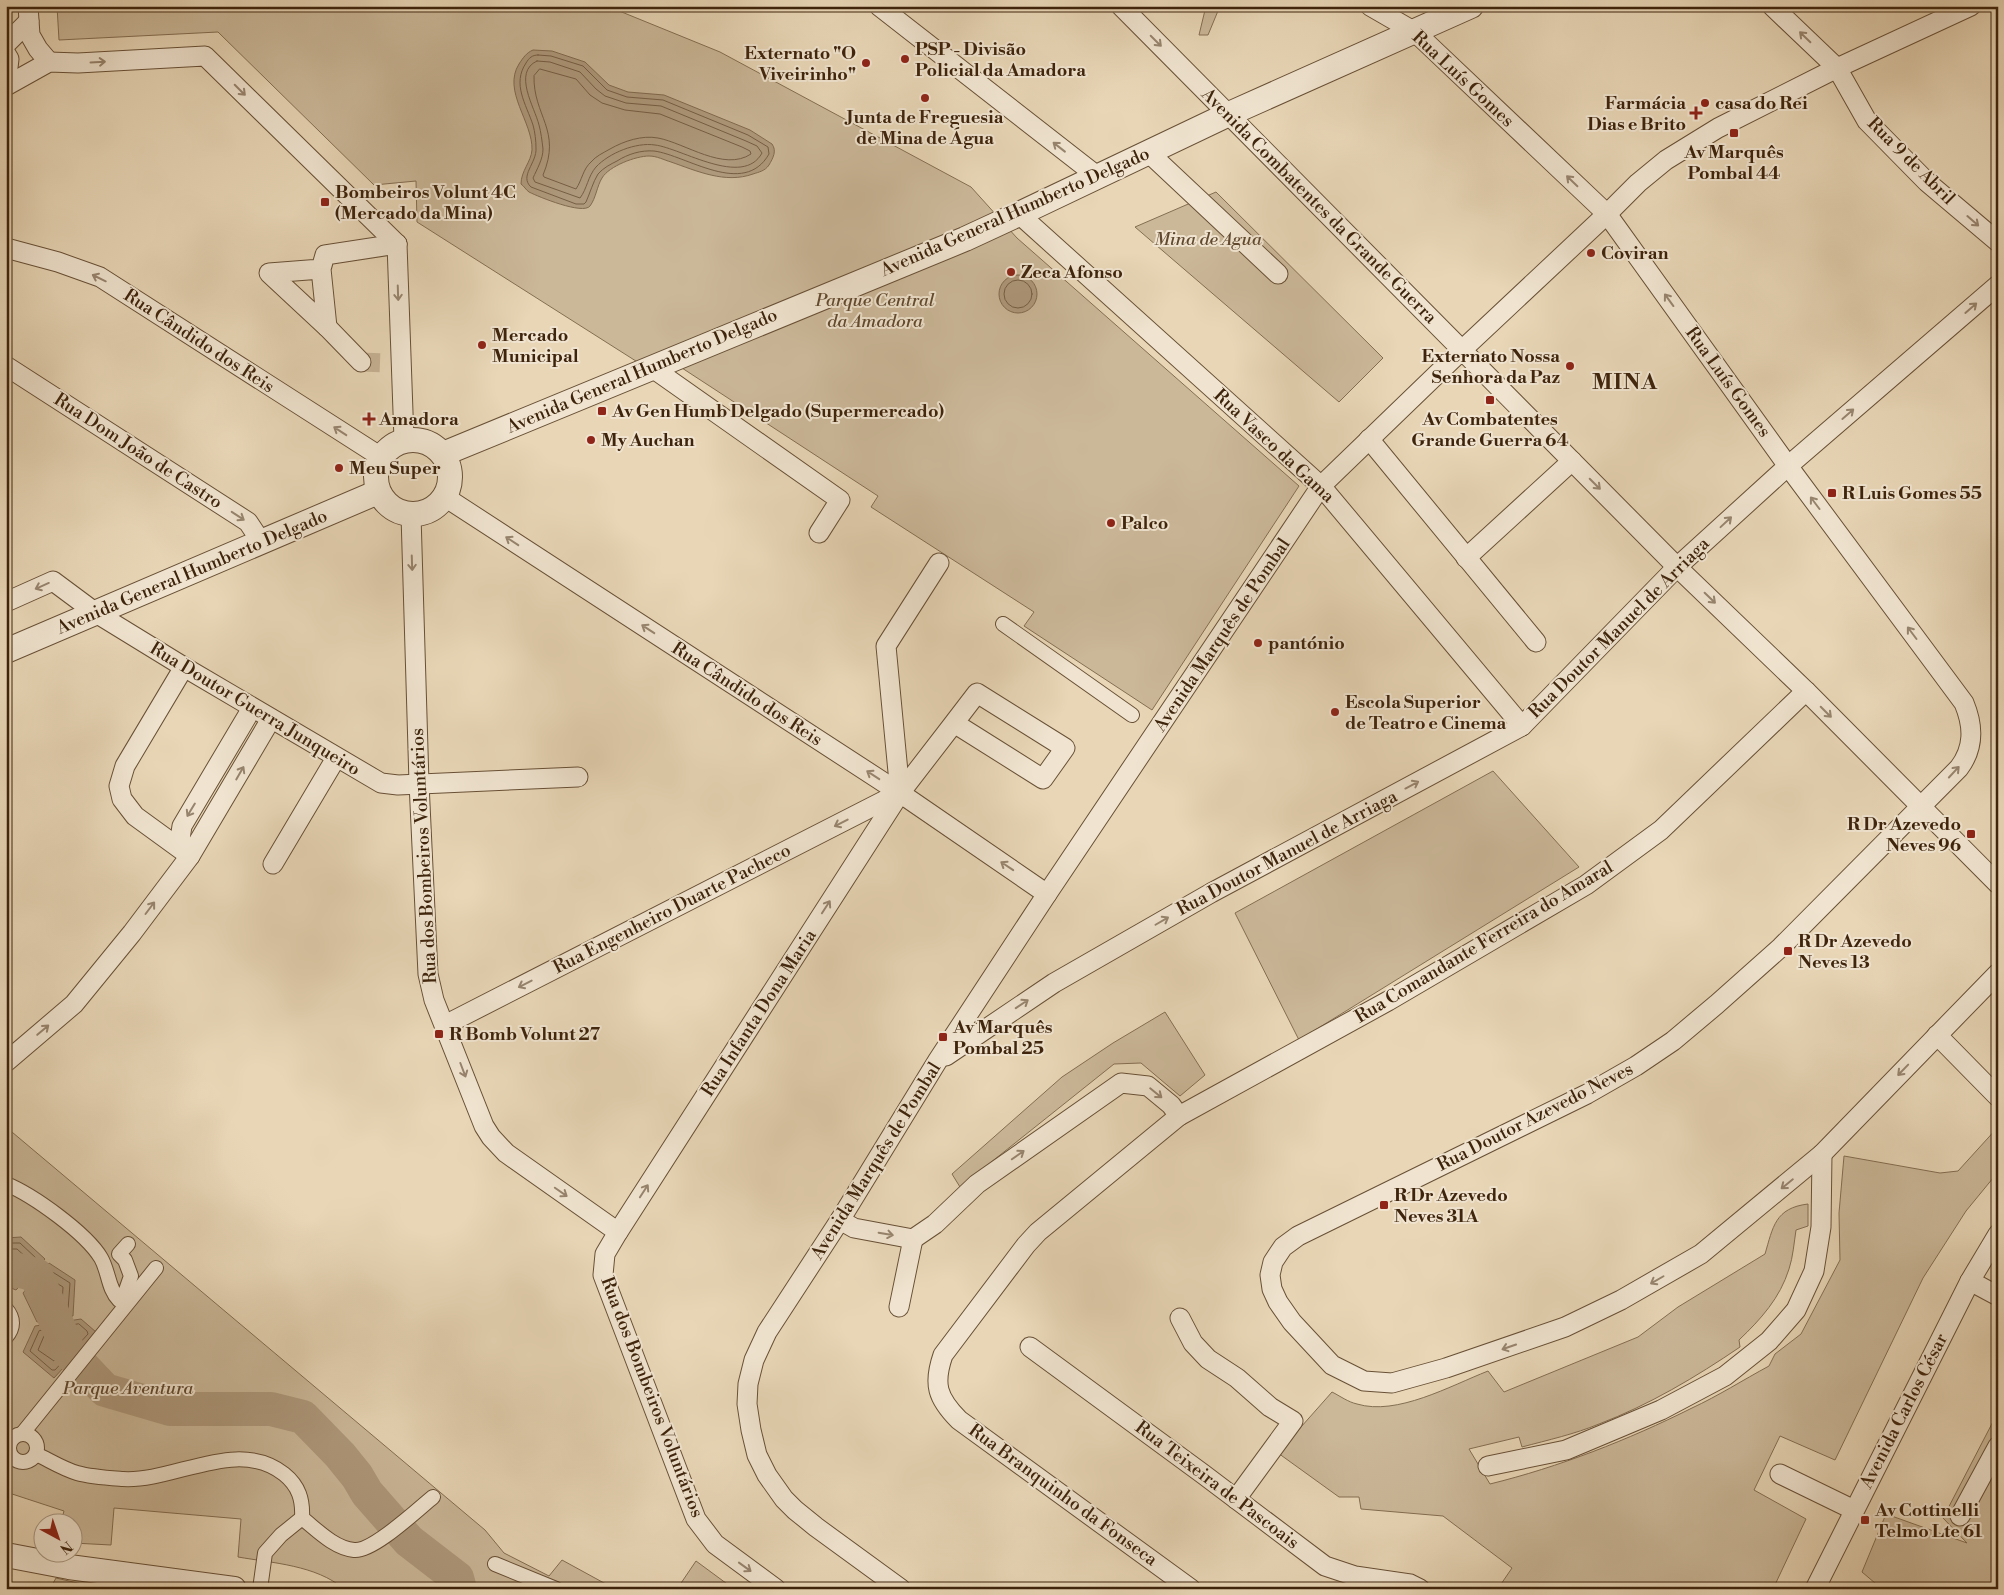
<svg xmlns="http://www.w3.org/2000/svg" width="2004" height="1595" viewBox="0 0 2004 1595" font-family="'Libre Bodoni',serif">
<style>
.green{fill:#cbb899;stroke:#846e52}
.water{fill:#ae997c;stroke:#816a4f}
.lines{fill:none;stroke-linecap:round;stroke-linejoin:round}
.shore{stroke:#765e44;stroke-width:1}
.river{stroke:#ae997c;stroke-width:34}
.minor-tunnel{stroke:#c6b294;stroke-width:19;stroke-dasharray:19 9;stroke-linecap:butt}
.pedestrian-casing{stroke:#685036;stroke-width:16}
.minor-casing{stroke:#685036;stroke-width:21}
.tertiary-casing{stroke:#685036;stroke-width:26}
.pedestrian{stroke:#f0e4d0;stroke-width:14}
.minor{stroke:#f0e4d0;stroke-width:19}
.tertiary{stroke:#f0e4d0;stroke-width:24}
.oneway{stroke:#97846e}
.poi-dot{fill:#8f2418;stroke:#f0e4d0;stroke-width:2}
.labels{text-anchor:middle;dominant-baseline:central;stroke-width:4;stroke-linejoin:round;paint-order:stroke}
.poi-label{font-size:18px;font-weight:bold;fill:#3e240c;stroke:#f0e4d0;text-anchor:start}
.street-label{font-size:18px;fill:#3e240c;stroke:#f0e4d0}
.park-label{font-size:18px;font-style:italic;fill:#61492f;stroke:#f0e4d0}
.district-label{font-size:22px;font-weight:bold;letter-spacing:1px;fill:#3e240c;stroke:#f0e4d0}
</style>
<rect width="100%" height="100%" fill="#e8d6b6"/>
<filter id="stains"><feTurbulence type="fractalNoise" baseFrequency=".004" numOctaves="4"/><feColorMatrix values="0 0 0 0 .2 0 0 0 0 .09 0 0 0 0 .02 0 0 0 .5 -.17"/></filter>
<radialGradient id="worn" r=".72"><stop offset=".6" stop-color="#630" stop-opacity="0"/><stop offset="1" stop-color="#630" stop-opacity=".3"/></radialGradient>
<g class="green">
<polygon points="57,6 607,6 720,52 971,187 1017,238 1299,486 1152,710 1024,626 1034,612 871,507 878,496 659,353 639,363 417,222 416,181 374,185 218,32 59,40"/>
<polygon points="1206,6 1220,6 1208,35 1199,35"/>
<polygon points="1216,192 1383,358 1339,402 1135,227"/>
<polygon points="1493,771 1579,867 1299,1040 1235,913"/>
<polygon points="1165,1012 1205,1075 1180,1096 1141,1063 1114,1064 960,1187 952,1174 1062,1077 1113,1043"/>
<path d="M6,1127L485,1530L504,1553L549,1576L562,1560L615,1589H344C316,1565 272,1563 238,1557L241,1519L114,1508L111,1545L73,1543L72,1522H61L64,1511L6,1492Z"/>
<path d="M1998,1127V1172L1966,1211L1923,1278L1835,1460L1780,1436L1754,1490L1806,1519L1773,1589H1547L1539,1583L1534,1589H1501L1499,1587L1512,1568L1443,1516L1361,1509L1359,1497H1339L1278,1453L1332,1392C1340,1396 1348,1402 1357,1404C1397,1416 1450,1386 1488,1371L1504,1392L1638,1337L1678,1307L1765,1254C1773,1227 1775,1208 1808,1204V1226L1796,1230C1794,1243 1793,1257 1789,1269C1780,1298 1761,1319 1739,1340L1740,1347C1696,1377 1649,1405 1599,1424C1575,1434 1548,1440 1522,1447L1519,1437L1469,1449L1490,1484C1559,1467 1628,1440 1692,1408C1718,1396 1743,1380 1769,1366L1775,1354L1801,1334L1840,1260L1839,1213L1844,1156L1940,1173L1958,1171Z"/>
<polygon points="1998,1412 1998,1589 1882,1589 1862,1572 1886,1514 1967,1543 1943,1518"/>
<polygon points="696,1561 734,1589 677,1589"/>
<polygon points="56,1578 103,1589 50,1589"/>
</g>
<g class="water">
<path d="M533,50L552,51L585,62L609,85L628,92L664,95L750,130L772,144C777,151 773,158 769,165C765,171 759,172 753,174C725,184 697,171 671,162C664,160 657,156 649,156C636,156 609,166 602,178C597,186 596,198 590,206C583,215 539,197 529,192C526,190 524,186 521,184C521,171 531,162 532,150C533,122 502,91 519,64C523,58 526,53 533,50Z"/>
<circle cx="1018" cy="294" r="19"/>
<polygon points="21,1237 45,1259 16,1290 6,1286 6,1238"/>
<polygon points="49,1263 75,1280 73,1316 37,1322 23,1293"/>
<polygon points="81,1319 96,1332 54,1378 23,1352 35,1326"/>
</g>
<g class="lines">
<g class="shore">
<path d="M538,55L551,56L583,66L607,90L627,97L663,100L748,135L768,147L769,154C744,198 686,155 654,151C641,150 628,154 617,161C611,164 603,168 598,174C593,182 590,193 586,202L584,204H576L531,187C519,176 537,163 536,148C536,141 535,132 533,125C526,104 512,84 526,63C529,58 532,55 538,55Z"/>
<path d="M537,61L550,62L580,72L596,89L605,96L626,103L661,106L746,141L757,146L762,153C743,188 681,148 655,145C636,142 609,153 596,167C588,176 587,189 580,198L535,182L533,178C537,169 543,159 543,149C542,141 541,132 539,125C535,108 512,72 537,61Z"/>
<path d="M540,69L576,79L590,95L602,103L625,110L660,114L742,147L750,151L751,154C724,172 685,143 658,138C642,135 624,141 610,149C603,153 596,156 591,162C583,169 582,180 576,189L544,177L543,175C562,130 533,116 534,76Z"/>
<circle cx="1018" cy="294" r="14"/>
<polyline points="6,1243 20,1243 37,1259 15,1283 6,1282"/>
<polyline points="6,1249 17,1249 28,1259 13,1276 6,1276"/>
<polygon points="48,1271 51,1271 70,1283 68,1310 66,1312 41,1316 29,1294"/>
<polygon points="50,1279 63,1287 62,1305 60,1307 44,1309 37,1294"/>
<polygon points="79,1324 87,1331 88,1334 55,1370 52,1370 30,1351 39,1331"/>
<polygon points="76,1331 78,1332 78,1335 54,1361 38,1350 44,1336"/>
</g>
<polyline class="river" points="6,1267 36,1275 69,1352 105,1390 170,1409 271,1409 303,1417 340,1455 357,1476 367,1493 409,1541 457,1578 460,1589"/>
<polyline class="minor-tunnel" points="361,362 387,363"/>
<g class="pedestrian-casing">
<g id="pedestrian">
<polyline points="1003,624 1132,715"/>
<path d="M6,1184C33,1195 86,1233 101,1258C109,1272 108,1289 119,1300L124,1296L131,1276L125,1260L119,1254L128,1244"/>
<path d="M6,1309C14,1318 14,1328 6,1337"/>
<polyline points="22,1434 156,1268"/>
<circle cx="23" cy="1448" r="14"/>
<path d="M36,1454C49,1460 63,1469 77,1473C91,1477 109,1478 123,1479C175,1482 237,1437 284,1474C299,1486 303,1500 302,1518C317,1530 334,1548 354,1550C373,1552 417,1510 433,1497"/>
<polyline points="495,1564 556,1589"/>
<polyline points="260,1589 265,1553 281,1535 302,1518"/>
</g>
</g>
<g class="minor-casing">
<g id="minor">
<polyline points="28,6 30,35 38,49 49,62"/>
<polyline points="879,6 1097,176"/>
<polyline points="1121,6 1677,567 1806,691 1998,884"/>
<path d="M1370,6L1415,32L1607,214L1788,466L1964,703C1974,727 1974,748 1959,768L1781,947L1717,1004L1673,1041L1636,1066L1587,1094L1298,1236L1283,1247L1273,1262L1270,1275L1272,1289L1278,1302L1292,1322L1332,1365L1364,1381L1392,1383L1446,1368L1565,1327L1621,1300L1701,1254L1822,1154L1998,973"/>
<polyline points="1772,6 1837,68 1867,121 1927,182 1998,242"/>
<polyline points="6,44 29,21"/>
<polyline points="6,54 9,59 6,85"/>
<polyline points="6,86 49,62 78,63 205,56 397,244"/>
<polyline points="1148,152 1278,274"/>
<polyline points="1019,214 1321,486 1522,726"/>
<polyline points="397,244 404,440"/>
<polyline points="6,248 58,262 100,277 381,457"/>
<polyline points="321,269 327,327 269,273 321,269 325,255 397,244"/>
<polyline points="327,327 361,362"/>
<polyline points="6,366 248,522 262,543"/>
<polyline points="651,367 840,500 819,533"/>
<polyline points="1369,439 1536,642"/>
<polyline points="445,497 900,793 1047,894"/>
<polyline points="411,515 419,783 428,974 434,1000 484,1126 491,1137 506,1153 618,1232 605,1254 603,1275 696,1519 715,1544 776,1589"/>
<polyline points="1466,558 1572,461"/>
<polyline points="6,602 53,581 96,613 184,667 381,783 398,785 578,777"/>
<polyline points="184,667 125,766 119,786 122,799 135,816 190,856"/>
<polyline points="900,793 886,646 939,563"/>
<polyline points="189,855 180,839 182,826 252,708"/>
<polyline points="273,864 336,758"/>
<polyline points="445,1025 899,793"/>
<polyline points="1937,1035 1998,1097"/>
<polyline points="946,1056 1054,983 1211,893 1522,726 1677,567 1788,466 1998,285"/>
<polyline points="6,1062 74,1004 132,933 190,856 271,719"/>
<polyline points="840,1220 854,1228 913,1239 935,1224 977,1184 1121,1083 1148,1086 1171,1105 1179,1116"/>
<polyline points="618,1232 900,793 954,723 1043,779 1065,748 977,693 954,723"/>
<polyline points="1970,1281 1998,1296"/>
<polyline points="899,1307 913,1239"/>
<polyline points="1180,1318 1193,1343 1208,1359 1237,1378 1270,1407 1293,1421 1236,1499"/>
<polyline points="1030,1347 1203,1474 1325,1566 1355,1576 1410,1584 1420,1589"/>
<polyline points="1488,1466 1566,1450 1661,1410 1725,1376 1769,1341 1796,1310 1814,1271 1821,1227 1822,1154"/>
<polyline points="1780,1474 1854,1510"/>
<polyline points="1960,1516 1998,1446"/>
<polyline points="901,1589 816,1527 795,1510 784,1499 767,1475 757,1455 751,1430 747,1404 748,1384 754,1360 767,1332 840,1220 938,1060 1047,894 1321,486 1462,350 1607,214 1638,183 1666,160 1718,128 1837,68 1971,6"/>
<path d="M1191,1589L959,1420C937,1398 933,1384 943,1355L1026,1245L1038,1232L1179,1116L1388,1001L1586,885L1661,830L1806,691"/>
<polyline points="1815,1589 1970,1281 1998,1234"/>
</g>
</g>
<g class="tertiary-casing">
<g id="tertiary">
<circle cx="413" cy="477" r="37"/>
<polyline points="443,454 965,239 1019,214 1229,114 1471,6"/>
<polyline points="6,651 378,492"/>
<polyline points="6,1555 69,1567 234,1589"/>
</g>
</g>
<use href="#pedestrian" class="pedestrian"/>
<use href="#minor" class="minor"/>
<use href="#tertiary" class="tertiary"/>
</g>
<defs><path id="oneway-shaft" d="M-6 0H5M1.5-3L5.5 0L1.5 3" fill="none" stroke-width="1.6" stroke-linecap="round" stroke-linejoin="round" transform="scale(1.25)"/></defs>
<g class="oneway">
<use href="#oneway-shaft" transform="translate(1805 37) rotate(-136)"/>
<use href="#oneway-shaft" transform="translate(1156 41) rotate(45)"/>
<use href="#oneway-shaft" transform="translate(98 62) rotate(-3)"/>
<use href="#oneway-shaft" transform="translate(240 90) rotate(45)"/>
<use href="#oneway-shaft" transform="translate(1059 147) rotate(-142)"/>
<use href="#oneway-shaft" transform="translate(1572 181) rotate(-136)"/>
<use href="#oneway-shaft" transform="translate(1973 221) rotate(41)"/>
<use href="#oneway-shaft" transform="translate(99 278) rotate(-154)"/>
<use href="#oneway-shaft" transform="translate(398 293) rotate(88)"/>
<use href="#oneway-shaft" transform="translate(1669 300) rotate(-126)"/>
<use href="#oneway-shaft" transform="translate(1971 308) rotate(-41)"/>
<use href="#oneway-shaft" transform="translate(1848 414) rotate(-41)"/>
<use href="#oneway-shaft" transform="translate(340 431) rotate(-147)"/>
<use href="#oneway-shaft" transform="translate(1595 484) rotate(45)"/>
<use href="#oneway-shaft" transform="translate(1815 503) rotate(-127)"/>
<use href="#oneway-shaft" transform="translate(238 516) rotate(33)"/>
<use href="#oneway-shaft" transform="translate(1726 522) rotate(-43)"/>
<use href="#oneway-shaft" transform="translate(512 541) rotate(-147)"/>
<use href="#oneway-shaft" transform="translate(412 563) rotate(88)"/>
<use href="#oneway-shaft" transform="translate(42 586) rotate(156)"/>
<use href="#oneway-shaft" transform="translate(1710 598) rotate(44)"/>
<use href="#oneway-shaft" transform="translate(648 629) rotate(-147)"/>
<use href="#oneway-shaft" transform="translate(1912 633) rotate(-127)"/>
<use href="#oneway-shaft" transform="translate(1826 712) rotate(45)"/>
<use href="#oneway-shaft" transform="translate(1954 772) rotate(-47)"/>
<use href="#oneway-shaft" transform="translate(240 773) rotate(-60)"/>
<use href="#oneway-shaft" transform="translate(873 775) rotate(-147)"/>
<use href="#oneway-shaft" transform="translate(1412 785) rotate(-28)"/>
<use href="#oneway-shaft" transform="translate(191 810) rotate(121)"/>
<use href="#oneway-shaft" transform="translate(841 823) rotate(153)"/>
<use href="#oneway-shaft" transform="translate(1007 866) rotate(-146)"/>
<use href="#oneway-shaft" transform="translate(826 907) rotate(-57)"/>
<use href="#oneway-shaft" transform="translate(150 908) rotate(-53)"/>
<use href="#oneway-shaft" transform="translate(1162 921) rotate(-30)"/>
<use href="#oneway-shaft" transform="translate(525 984) rotate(153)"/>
<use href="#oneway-shaft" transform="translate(1022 1004) rotate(-34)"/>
<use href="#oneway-shaft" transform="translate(43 1030) rotate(-40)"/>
<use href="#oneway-shaft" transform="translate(463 1070) rotate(69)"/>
<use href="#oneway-shaft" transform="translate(1903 1070) rotate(134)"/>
<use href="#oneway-shaft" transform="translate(1156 1093) rotate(39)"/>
<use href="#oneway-shaft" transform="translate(1018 1155) rotate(-35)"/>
<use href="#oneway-shaft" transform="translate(1787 1184) rotate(141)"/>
<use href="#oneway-shaft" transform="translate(644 1191) rotate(-57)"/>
<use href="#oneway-shaft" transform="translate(561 1192) rotate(35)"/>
<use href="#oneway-shaft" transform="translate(886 1234) rotate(10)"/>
<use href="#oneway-shaft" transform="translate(1657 1280) rotate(150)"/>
<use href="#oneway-shaft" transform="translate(1509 1347) rotate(161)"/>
<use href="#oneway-shaft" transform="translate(745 1567) rotate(36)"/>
</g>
<g class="poi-dot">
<circle cx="905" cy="59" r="5"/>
<circle cx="866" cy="63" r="5"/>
<circle cx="925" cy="98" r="5"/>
<circle cx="1705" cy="103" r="5"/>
<path d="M1693.5 105.5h5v5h5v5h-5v5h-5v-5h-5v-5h5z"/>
<rect x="1729" y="128" width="10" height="10" rx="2.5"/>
<rect x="320" y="197" width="10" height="10" rx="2.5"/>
<circle cx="1591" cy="253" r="5"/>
<circle cx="1011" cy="272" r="5"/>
<circle cx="482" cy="345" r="5"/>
<circle cx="1570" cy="366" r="5"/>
<rect x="1485" y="395" width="10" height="10" rx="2.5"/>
<rect x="597" y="406" width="10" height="10" rx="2.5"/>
<path d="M366.5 411.5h5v5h5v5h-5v5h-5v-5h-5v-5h5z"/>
<circle cx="591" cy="440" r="5"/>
<circle cx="339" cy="468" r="5"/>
<rect x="1827" y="488" width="10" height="10" rx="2.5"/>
<circle cx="1111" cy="523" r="5"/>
<circle cx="1258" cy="643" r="5"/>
<circle cx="1335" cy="712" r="5"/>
<rect x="1966" y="829" width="10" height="10" rx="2.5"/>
<rect x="1783" y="946" width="10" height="10" rx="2.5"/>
<rect x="434" y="1029" width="10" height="10" rx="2.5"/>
<rect x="938" y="1032" width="10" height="10" rx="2.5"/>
<rect x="1379" y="1200" width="10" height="10" rx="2.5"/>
<rect x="1860" y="1515" width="10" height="10" rx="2.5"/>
</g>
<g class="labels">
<g class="poi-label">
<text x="915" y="49">PSP - Divisão<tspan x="915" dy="21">Policial da Amadora</tspan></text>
<text x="856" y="53" text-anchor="end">Externato "O<tspan x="856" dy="21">Viveirinho"</tspan></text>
<text x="1686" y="103" text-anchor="end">Farmácia<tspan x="1686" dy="21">Dias e Brito</tspan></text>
<text x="1715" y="103">casa do Rei</text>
<text x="925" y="117" text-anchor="middle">Junta de Freguesia<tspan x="925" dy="21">de Mina de Água</tspan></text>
<text x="1734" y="152" text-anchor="middle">Av Marquês<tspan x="1734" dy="21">Pombal 44</tspan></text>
<text x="335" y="192">Bombeiros Volunt 4C<tspan x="335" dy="21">(Mercado da Mina)</tspan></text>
<text x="1601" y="253">Coviran</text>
<text x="1021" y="272">Zeca Afonso</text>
<text x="492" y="335">Mercado<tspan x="492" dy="21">Municipal</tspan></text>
<text x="1560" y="356" text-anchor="end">Externato Nossa<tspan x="1560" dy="21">Senhora da Paz</tspan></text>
<text x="612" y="411">Av Gen Humb Delgado (Supermercado)</text>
<text x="379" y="419">Amadora</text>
<text x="1490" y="419" text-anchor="middle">Av Combatentes<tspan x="1490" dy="21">Grande Guerra 64</tspan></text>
<text x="601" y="440">My Auchan</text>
<text x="349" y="468">Meu Super</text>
<text x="1842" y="493">R Luis Gomes 55</text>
<text x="1121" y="523">Palco</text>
<text x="1268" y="643">pantónio</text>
<text x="1345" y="702">Escola Superior<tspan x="1345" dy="21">de Teatro e Cinema</tspan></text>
<text x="1961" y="824" text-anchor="end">R Dr Azevedo<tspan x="1961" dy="21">Neves 96</tspan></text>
<text x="1798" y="941">R Dr Azevedo<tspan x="1798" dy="21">Neves 13</tspan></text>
<text x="953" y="1027">Av Marquês<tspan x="953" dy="21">Pombal 25</tspan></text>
<text x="449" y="1034">R Bomb Volunt 27</text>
<text x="1394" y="1195">R Dr Azevedo<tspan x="1394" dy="21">Neves 31A</tspan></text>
<text x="1875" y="1510">Av Cottinelli<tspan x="1875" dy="21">Telmo Lte 61</tspan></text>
</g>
<g class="street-label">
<text transform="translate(1463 79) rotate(43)">Rua Luís Gomes</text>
<text transform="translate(1911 161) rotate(45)">Rua 9 de Abril</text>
<text transform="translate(1319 206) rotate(45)">Avenida Combatentes da Grande Guerra</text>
<text transform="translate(1015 212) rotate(-24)">Avenida General Humberto Delgado</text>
<text transform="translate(199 341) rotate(33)">Rua Cândido dos Reis</text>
<text transform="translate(642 371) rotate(-23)">Avenida General Humberto Delgado</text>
<text transform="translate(1728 382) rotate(54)">Rua Luís Gomes</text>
<text transform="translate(1274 446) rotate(43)">Rua Vasco da Gama</text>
<text transform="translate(138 451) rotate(33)">Rua Dom João de Castro</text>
<text transform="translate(192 572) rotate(-23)">Avenida General Humberto Delgado</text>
<text transform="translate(1619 628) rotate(-45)">Rua Doutor Manuel de Arriaga</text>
<text transform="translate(1222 635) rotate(-56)">Avenida Marquês de Pombal</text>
<text transform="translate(747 694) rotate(33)">Rua Cândido dos Reis</text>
<text transform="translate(255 709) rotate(31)">Rua Doutor Guerra Junqueiro</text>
<text transform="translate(1287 853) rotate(-28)">Rua Doutor Manuel de Arriaga</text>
<text transform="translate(424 856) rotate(-93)">Rua dos Bombeiros Voluntários</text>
<text transform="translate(672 909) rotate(-27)">Rua Engenheiro Duarte Pacheco</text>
<text transform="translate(1484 942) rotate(-31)">Rua Comandante Ferreira do Amaral</text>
<text transform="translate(759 1013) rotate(-57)">Rua Infanta Dona Maria</text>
<text transform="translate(1535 1117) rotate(-27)">Rua Doutor Azevedo Neves</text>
<text transform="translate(876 1161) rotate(-58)">Avenida Marquês de Pombal</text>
<text transform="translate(652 1397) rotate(69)">Rua dos Bombeiros Voluntários</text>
<text transform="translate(1904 1411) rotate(-63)">Avenida Carlos César</text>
<text transform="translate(1217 1485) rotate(37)">Rua Teixeira de Pascoais</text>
<text transform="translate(1063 1495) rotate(36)">Rua Branquinho da Fonseca</text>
</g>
<g class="park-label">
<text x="1208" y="239">Mina de Agua</text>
<text x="875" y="300">Parque Central<tspan x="875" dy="21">da Amadora</tspan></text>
<text x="128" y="1388">Parque Aventura</text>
</g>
<g class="district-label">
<text x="1625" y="382">MINA</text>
</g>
</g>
<rect width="2004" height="1595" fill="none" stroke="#e8d6b6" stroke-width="25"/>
<rect x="8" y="8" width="1989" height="1580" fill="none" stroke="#3e240c" stroke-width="2.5"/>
<rect x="12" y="12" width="1979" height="1570" fill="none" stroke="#3e240c"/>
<g transform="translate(58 1538) rotate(140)"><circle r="24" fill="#f0e4d0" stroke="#a99782"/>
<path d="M0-4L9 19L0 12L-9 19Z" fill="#8f2418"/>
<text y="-8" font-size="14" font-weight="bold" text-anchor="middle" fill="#3e240c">N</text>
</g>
<rect width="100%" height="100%" filter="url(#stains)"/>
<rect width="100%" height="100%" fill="url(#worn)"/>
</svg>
